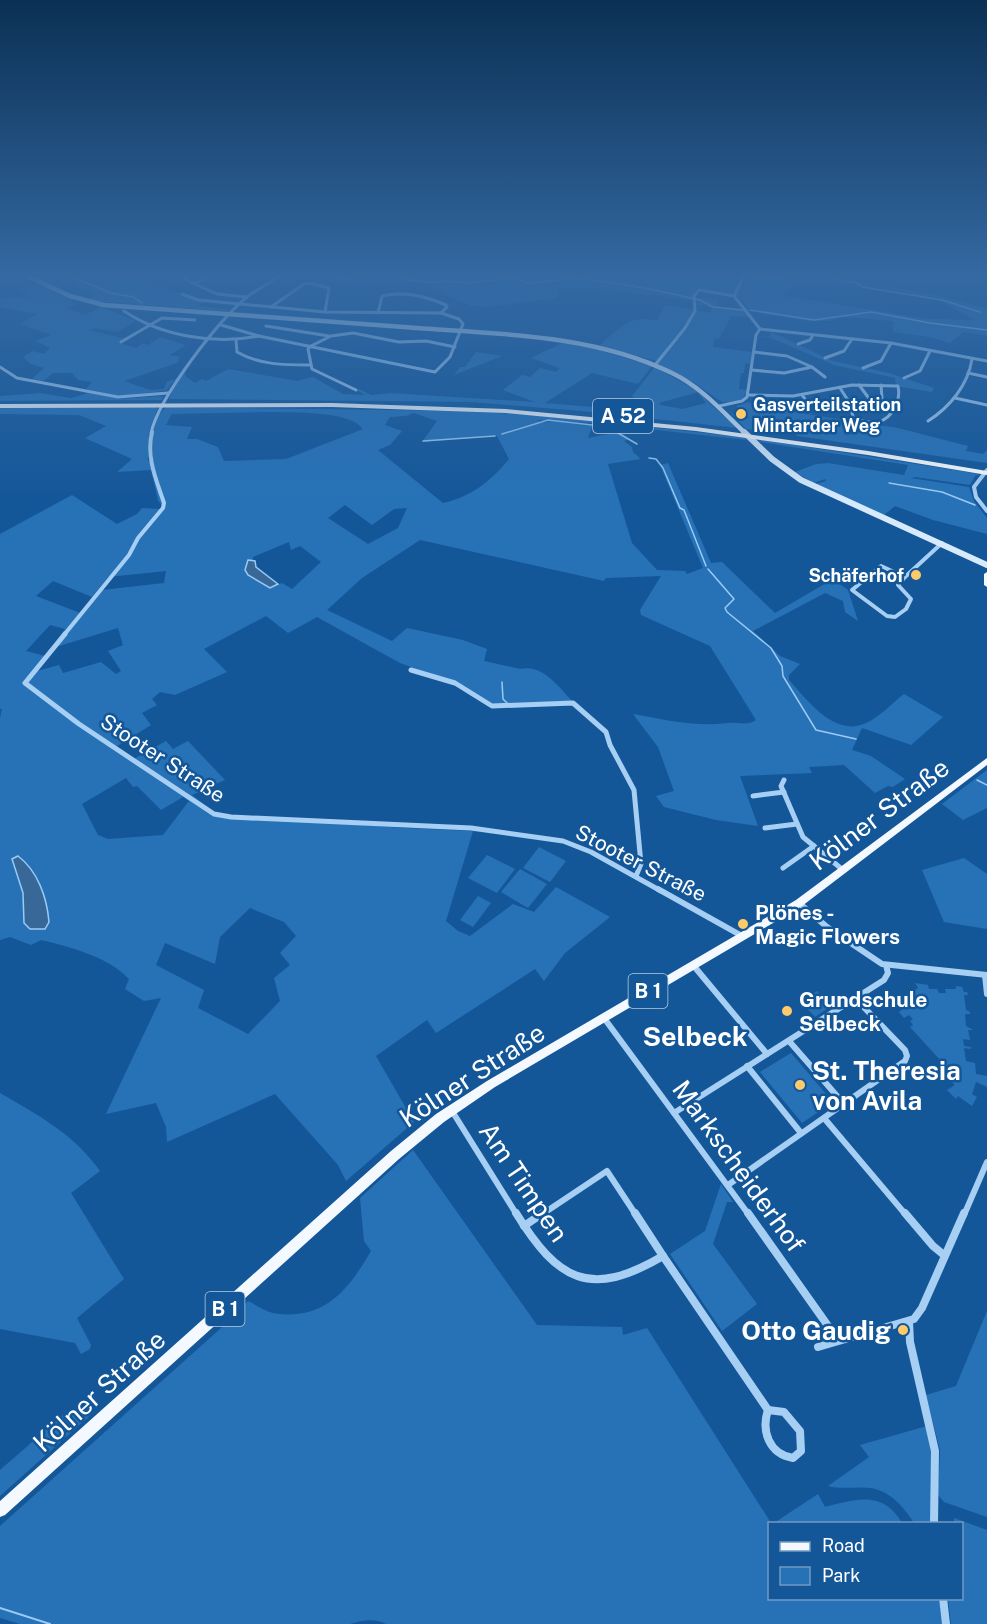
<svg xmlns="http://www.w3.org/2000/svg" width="987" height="1624" viewBox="0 0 987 1624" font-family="'Public Sans',sans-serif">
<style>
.green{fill:#2772b7;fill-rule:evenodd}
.water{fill:#386897;stroke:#9acaf5;stroke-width:1.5}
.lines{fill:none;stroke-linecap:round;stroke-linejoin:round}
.stream-far1{stroke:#9acaf5;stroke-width:1.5}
.stream{stroke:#9acaf5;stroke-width:2}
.street-far4{stroke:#a7cef3;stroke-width:3}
.street-far3{stroke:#a7cef3;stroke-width:4}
.street-far2{stroke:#a7cef3;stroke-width:5}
.street-far1{stroke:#a7cef3;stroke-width:6}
.street{stroke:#a7cef3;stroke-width:8}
.secondary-far1{stroke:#d7eafc;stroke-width:4.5}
.secondary{stroke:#d7eafc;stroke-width:6}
.primary{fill:#f3f9ff;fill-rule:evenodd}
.highway{fill:#fff;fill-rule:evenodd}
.poi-dot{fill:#ffca69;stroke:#145799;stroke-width:2}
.labels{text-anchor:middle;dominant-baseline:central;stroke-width:5;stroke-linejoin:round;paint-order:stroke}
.far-poi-label{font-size:18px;font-weight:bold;fill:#fff;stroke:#145799;text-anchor:start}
.shield{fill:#145799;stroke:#b8cde0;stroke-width:1.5}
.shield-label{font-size:20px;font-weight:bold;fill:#fff}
.street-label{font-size:21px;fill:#fff;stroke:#145799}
.poi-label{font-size:21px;font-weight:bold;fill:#fff;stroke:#145799;text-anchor:start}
.near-street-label{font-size:26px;fill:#fff;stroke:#145799}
.near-poi-label{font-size:26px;font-weight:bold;fill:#fff;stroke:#145799;text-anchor:start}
.district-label{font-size:27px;font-weight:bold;fill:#fff;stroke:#145799}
</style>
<rect width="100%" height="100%" fill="#145799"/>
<g class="green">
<polygon points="26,273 121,273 153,280 152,283 203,301 199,306 232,310 224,311 95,301 89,299 97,295 52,276 41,281"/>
<path d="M310,273H752L746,276C783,266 819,279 856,282C900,286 944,296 987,309V336L964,332L950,343L929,337L893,332V321L844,317L827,321H808L747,311L745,303L735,296L740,285L732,295L699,289L691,300L600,289H559L557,298L485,307L469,305L428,288L433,283L405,281C391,294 328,278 310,273ZM799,278L937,299L975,320L927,319L785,296L796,279Z"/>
<polygon points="38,283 75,299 70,302 75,304 67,309 85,315 101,307 135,321 118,332 94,328 89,330 126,339 120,343 136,348 143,343 148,345 160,337 186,345 170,355 180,357 177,363 124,381 150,390 164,389 167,382 175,379 167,390 123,397 86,389 92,382 78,380 72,373 53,373 43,381 32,379 44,368 31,364 23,357 33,351 44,354 50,348 35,341 51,335 20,324 37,314 0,307 0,298 31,297 18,291"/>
<path d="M695,297L718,300L716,306L744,309L748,317L731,316L719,339L715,338L713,347L752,352L750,364L745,363L744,373H741L739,389L747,390C743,403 733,402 722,402L693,382L657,364L663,355L656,361L600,345C621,327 627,316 657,320L665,305L710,313L712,307L697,305Z"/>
<polygon points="771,332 833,361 889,373 934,388 932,392 901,387 896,385 895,378 834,365 769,337 760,336 770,336"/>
<polygon points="562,343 599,350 652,366 638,384 592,373 545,403 605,408 613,401 623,407 635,400 632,396 655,367 699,392 659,403 661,405 682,409 706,403 699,394 701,393 707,401 738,428 581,411 470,402 169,399 175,384 186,371 185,376 195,383 202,379 206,381 228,369 297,381 313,377 343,394 365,395 357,390 359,389 371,395 391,393 535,402 503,390 522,375 530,377 540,368 556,372 560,368 531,358"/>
<polygon points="476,352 502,356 454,375 460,367 465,367"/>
<polygon points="92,392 119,399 163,396 162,400 0,401 0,396 40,393 71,398"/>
<polygon points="749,402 759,410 767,408 898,428 968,446 966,451 983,454 987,450 987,463 797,436 791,429 774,426 777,433 746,429 728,410 740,420 749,418 736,406"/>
<path d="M0,407H158L149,432L148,461L153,460C152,446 150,426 159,415C161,412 164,410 166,407L460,411L532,415L744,437L747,440L594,423L537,420L542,423L552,421L592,426L588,438L619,432L630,439L624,441L632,447L633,452L641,459L608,464L632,543L657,570L685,571L687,574L703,568L660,465L668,463L711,563L722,562L775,613L833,579L848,590L858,621L845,612L843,601L825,593L753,631L780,656L800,664L789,675V680C807,700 835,738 866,723C880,717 892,703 904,694L943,717L911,745L862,728L852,750L871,756L905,779L893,787L888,786L875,793L844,765L809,767L812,773L740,776L758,826L716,820L664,807L656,796L674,791L658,747L633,714C666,720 695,727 728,723C738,722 748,726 756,720L710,646L641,615L640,610L661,576L606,578L604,581L420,540L362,578L327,610L392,641L407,628L463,640L487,649L484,661L520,669C544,664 559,688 574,703L495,705L459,684L400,663L317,617L288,633L266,616L204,649L227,672L175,695L160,692L152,699L157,705L142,713L151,725L114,748L132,760L166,741L173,749L188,741L225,780L192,795L214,812L224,815L404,828L473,831L446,921L458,931L470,936L513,904L534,912L556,887L610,917L565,953L544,981L535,969L436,1033L427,1020L376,1056L414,1122L346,1181L338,1165L275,1094L167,1142L166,1127L156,1103L106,1114L161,998L144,1001L125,989L129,979C108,957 71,947 41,940L31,945L10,937L0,940V718L2,709H0V534L72,495L117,524L137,514L142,508L160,509L162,506L158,500L151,470L117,472L132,459L85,438L106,426L79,415L0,414ZM269,412C292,413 349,410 363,429L286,459L224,461L218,447L197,439H187L192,427L166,425L172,414ZM414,413L437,421L422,442L497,436L509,459C491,481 471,497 443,503L378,450L390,445L402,431L385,425L390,417L406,416ZM345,505L372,525L394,509L407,508L398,528L368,544L328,518ZM289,542L291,550L300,546L321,562L292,589L282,583L270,588L247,574L245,570L248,560H253V557ZM166,571L164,583L102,590L83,614L36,596L53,581L92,597L108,577ZM50,625L65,629L54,644L59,646L118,628L123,645L108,651L121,671L116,674L101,662L63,673L59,665L37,671L49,657L26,651ZM126,778L133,787L137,786L161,810L183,797L189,801L163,835L108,839L98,835L82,804ZM12,860L32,872L45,896L23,910V893ZM250,908L284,922L296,936L280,953L290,965L274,978L280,1001L248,1034L198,1008L204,990L156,965L165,943L215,964L220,937Z"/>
<polygon points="757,439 980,474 975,476 970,485 915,477 911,478 969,487 974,501 987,518 987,534 933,520 895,506 884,515 816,484 826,481 825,479 814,483 795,472 816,464 828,463 904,475 908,465 761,442"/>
<polygon points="987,770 987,808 963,820 942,804"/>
<polygon points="539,847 566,861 550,882 523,868"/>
<polygon points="487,855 515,869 497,893 468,878"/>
<polygon points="964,858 987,874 987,929 944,922 922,870"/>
<polygon points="520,869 547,884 528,908 501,892"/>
<polygon points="478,896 491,903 473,927 460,920"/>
<polygon points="915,983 928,985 929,989 937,989 939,993 946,993 945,989 956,989 956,986 962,987 964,992 967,992 968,995 964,995 966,1010 970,1012 970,1014 965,1014 966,1026 973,1030 968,1030 970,1040 963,1039 964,1046 971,1047 971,1049 964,1048 966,1061 975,1063 976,1074 987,1076 987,1087 976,1082 972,1094 977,1097 972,1106 958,1096 956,1099 947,1090 955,1085 946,1076 951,1072 910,1027 913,1025 910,1021 913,1019 909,1015 904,1018 899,1012 904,1008 895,999 901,994 905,997 918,988"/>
<polygon points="817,991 831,1006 815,1017 801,1002"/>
<polygon points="791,1053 833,1102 802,1123 760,1072"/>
<path d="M0,1093C38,1115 74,1134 100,1171L71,1193L124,1279L77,1318L91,1345L90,1349L81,1354L75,1343L0,1329Z"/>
<path d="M413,1150L537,1325L622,1327L623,1335L647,1328L771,1523L770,1598L939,1599L942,1624H386C376,1618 361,1620 350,1624H20L0,1618V1526L230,1320L248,1301C256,1305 265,1311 273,1313C324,1322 349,1289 371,1251L364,1241L360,1198Z"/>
<polygon points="721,1184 733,1202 727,1202 713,1244 757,1304 722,1331 670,1254 705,1231"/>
<polygon points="987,1311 987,1517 944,1502 938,1495 940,1450 926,1395 956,1386"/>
<polygon points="70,1409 94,1412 0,1496 0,1470"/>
<path d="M927,1426L932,1447L931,1523H914C904,1507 890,1491 871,1488C857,1486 843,1490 828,1486L869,1457L860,1445Z"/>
<path d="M818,1494L825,1507C856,1499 883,1490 902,1523H774Z"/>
<polygon points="954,1518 987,1530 987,1624 951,1624 948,1599 962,1598 962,1524 954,1523"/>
</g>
<g class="water">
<polygon points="248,560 255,561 256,567 278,584 270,588 248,575 245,570"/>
<path d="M18,856C38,871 47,898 49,922L45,929H30L24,923L23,893L12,859Z"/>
</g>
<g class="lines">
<g class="stream-far1">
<polyline points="62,273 111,293 133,297 142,303"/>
<polyline points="312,273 348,280 354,280 364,273 432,283 446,281 465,283 515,278 529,283 581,278 650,289 700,300 713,307 743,310"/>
<polyline points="411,273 411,281"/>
<polyline points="521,273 541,277 547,282"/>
<polyline points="732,273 743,275"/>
<polyline points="749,277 768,280 811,275 858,283 862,287 942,300 980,312"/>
<polyline points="750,310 814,320 871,312 930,323 987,330"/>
<polyline points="618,433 637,444"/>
<polyline points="502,434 548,420 601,426"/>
<polyline points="423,441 495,436"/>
<polyline points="649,458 656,459 663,468 680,508 684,510 706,566"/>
<polyline points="889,483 942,492 975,505"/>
<polyline points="708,569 734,599 725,608 727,612 771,648 782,666 783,676 816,730 856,739"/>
<polyline points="502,682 503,699 507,703"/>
<polyline points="977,780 987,785"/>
</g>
<polyline class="stream" points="0,1608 50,1624"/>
<g class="street-far4">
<polyline points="755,273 744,276 734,296 760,329"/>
<polyline points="191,275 184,279 217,294 247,297"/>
<polyline points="193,284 218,273"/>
<polyline points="182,294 198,300 325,312 441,313 459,319 463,324 450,357 435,372 259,336 221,325"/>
<polyline points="271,307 304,284 310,283 329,288 325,312"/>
<path d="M124,311C161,336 215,345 259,336"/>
<path d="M378,313L382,296C405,291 425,296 446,305L447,307L441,313"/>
<polyline points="266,326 329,336"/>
<polyline points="760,329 891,343 987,361"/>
<path d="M236,340L237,352C259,365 285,365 310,365"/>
<polyline points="121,342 162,318 195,320"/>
<polyline points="798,344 810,340 813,335"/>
<polyline points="311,346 331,336 353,333 399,342 426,341 455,347"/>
<polyline points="311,346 308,349 312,369 356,390"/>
<polyline points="825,358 844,351 852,339"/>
<polyline points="655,365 685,328 695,311 694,296 699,290 734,296"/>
<polyline points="0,367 17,378 118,397 168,393"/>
<polyline points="812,367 825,377"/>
<polyline points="863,368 881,361 891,343"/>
<polyline points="752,370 784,373 812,367 787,356 754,352"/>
<polyline points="968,373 987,377"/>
<polyline points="904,378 920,371 930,351"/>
<polyline points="859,385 874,405"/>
<path d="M748,395L793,396L852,385L898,386C901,400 893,418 878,422C870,424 860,420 853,418L851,405L840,388"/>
<polyline points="802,395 808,403 810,412"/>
<polyline points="955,398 987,405"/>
<polyline points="719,406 742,401 747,397 756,335 760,329"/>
<polyline points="871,408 882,398 881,385"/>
<path d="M928,421C950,407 968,385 972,359"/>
<path d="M151,433C159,397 218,321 247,297C257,288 274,283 281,273"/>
</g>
<g class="street-far3">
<polyline points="987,470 974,487 976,497 987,511"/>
<polygon points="881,566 905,577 898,585 911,599 906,609 895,617 887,616 852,590"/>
<polyline points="905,577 942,543"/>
<path d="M64,635L129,555L138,538L163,508L164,503C156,479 146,457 152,432"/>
</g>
<g class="street-far2">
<polyline points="65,634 25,683 79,724 214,814 231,817 471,828 563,841 591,852 661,891"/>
<polyline points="411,670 455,683 492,706 573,703 606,732 610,745 634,790 641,864 636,876"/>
<polyline points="784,780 781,786 803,837 843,870"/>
<polyline points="753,796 784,792"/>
<polyline points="765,828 797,824"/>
<polyline points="783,868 814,846"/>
</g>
<g class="street-far1">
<polyline points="658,889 742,936"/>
<polyline points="799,903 827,927 882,964 987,975"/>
<polyline points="693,965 767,1054"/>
<polyline points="985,975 987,994"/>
<polyline points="604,1018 749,1215"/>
<polyline points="789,1041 844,1104"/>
<polyline points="747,1066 801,1133"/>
<polyline points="452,1111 517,1215"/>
<polyline points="674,1113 884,980 888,973 886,965"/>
<polyline points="824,1118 906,1215"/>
<polyline points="728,1185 905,1061 907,1056 905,1050 855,998"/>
<polyline points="541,1215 607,1171 636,1215"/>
<polyline points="964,1215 987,1162"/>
</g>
<g class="street">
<path d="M516,1213C558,1281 590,1299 663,1256L768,1410"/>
<polyline points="635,1213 663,1256"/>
<polyline points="748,1213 838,1340"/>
<polyline points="905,1213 933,1246 944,1255"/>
<polyline points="524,1226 543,1213"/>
<polyline points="909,1322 910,1342 935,1451 934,1524"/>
<polyline points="818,1347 914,1319 922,1308 964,1213"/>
<path d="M768,1410L784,1412L800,1431L801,1451L793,1458C769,1454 761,1431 768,1410Z"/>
<polyline points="943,1598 946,1624"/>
</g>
<path class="secondary-far1" d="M21,273L70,296L104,305C204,312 304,320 404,327C492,334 591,333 672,373C701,387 722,411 745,433"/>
<polyline class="secondary" points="744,432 772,459 801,480 987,565"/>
<g class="primary">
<polygon points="987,572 987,587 984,585 984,574"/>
<polygon points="987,758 987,765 802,906 495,1087 444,1122 399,1159 5,1515 0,1517 0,1501 391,1151 436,1114 487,1081 796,900"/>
</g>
<polygon class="highway" points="332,403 506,409 696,427 868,451 987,471 987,475 868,455 696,431 506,413 332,407 0,408 0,404"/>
</g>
<linearGradient id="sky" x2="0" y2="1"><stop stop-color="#0b3054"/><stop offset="0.55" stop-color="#3469a2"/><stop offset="1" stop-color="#3469a2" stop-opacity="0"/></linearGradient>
<rect width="987" height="500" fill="url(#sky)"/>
<g class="poi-dot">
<circle cx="741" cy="414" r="6"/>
<circle cx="916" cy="575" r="6"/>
<circle cx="743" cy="924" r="6"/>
<circle cx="787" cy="1011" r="6"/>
<circle cx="800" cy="1085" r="6"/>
<circle cx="903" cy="1330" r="6"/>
</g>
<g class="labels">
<g class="far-poi-label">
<text x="753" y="404">Gasverteilstation<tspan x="753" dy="21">Mintarder Weg</tspan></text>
<text x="904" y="575" text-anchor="end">Schäferhof</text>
</g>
<g class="shield">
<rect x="593" y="399" width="60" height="34" rx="4.5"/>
<rect x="628.5" y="974" width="39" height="34" rx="4.5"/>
<rect x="205.5" y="1292" width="39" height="34" rx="4.5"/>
</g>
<g class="shield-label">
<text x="623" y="416">A 52</text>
<text x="648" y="991">B 1</text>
<text x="225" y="1309">B 1</text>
</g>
<g class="street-label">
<text transform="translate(163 758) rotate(33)">Stooter Straße</text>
<text transform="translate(641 863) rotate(27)">Stooter Straße</text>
</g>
<g class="poi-label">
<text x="755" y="912">Plönes -<tspan x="755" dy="24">Magic Flowers</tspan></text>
<text x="799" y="999">Grundschule<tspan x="799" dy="24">Selbeck</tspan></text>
</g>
<g class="near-street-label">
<text transform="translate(879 814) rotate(-37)">Kölner Straße</text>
<text transform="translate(472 1075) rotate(-33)">Kölner Straße</text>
<text transform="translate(739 1166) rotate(54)">Markscheiderhof</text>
<text transform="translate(524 1182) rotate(56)">Am Timpen</text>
<text transform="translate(99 1391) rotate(-42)">Kölner Straße</text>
</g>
<g class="near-poi-label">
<text x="812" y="1070">St. Theresia<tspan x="812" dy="30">von Avila</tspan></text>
<text x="891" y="1330" text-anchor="end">Otto Gaudig</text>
</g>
<g class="district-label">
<text x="695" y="1036">Selbeck</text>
</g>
</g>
<rect x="768" y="1522" width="195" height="78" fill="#145799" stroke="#729ac2" stroke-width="1.5"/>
<rect x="780" y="1542" width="30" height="9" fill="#f3f9ff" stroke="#729ac2" stroke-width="1.5"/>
<text x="822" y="1552" font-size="18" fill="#ffffff">Road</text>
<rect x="780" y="1567" width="30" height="18" fill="#2772b7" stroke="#729ac2" stroke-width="1.5"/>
<text x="822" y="1582" font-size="18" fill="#ffffff">Park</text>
</svg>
